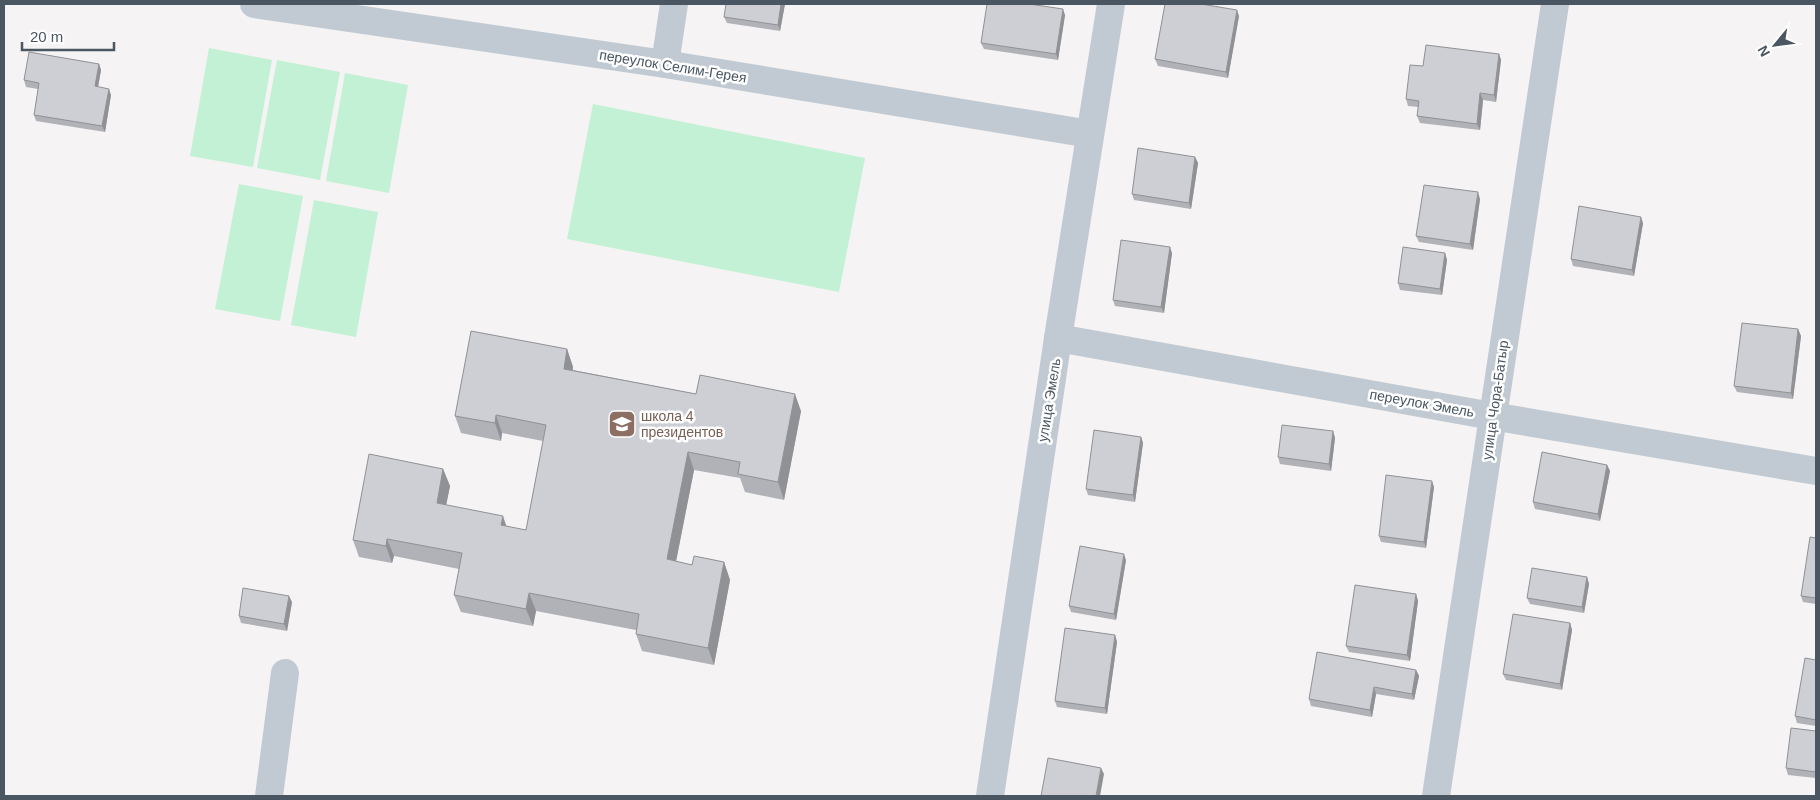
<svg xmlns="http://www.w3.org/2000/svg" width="1820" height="800" viewBox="0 0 1820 800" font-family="Arial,sans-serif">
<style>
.green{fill:#c3f1d5}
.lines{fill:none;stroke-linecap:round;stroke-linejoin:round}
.minor{stroke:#c1cad2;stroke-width:28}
.wall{fill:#b0b2b7}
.shaded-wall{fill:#909195}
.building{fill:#cdcfd5;stroke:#909195}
.labels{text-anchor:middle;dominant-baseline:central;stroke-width:5;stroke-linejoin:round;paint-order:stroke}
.street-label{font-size:14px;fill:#4a5661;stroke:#fff}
.education-label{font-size:14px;fill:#785e54;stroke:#fff;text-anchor:start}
</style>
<rect width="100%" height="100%" fill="#f5f3f3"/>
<g class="green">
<polygon points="209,48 272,60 253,167 190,156"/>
<polygon points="277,60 340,72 320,180 257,168"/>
<polygon points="345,73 408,85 389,193 326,181"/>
<polygon points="593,104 865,158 839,292 567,239"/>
<polygon points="239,184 303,196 280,321 215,309"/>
<polygon points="314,200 378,212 356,337 291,325"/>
</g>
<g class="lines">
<g class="minor">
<polyline points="254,4 665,64 1090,134"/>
<polyline points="665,64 674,4"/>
<polyline points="1058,338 1492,416 1816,471"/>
<polyline points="269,796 285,673"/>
<polyline points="990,796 1058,338 1111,4"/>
<polyline points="1436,796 1555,4"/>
</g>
</g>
<g class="wall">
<polygon points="785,4 780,31 727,23 724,17"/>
<polygon points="1065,15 1058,60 984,49 981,43"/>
<polygon points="1239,16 1228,78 1158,66 1155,59"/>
<polygon points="1499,54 1501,60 1496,102 1483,100 1480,130 1420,123 1417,116 1418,107 1408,106 1406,99 1423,66"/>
<polygon points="99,64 101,70 98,87 111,95 105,132 36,121 34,115 38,89 26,87 24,80"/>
<polygon points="1195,157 1198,163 1191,209 1134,200 1132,194"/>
<polygon points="1480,199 1473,250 1419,242 1416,236"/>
<polygon points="1643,223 1634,276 1573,266 1571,259"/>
<polygon points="1172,253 1164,313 1115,306 1113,300"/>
<polygon points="1445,253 1447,260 1442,295 1400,290 1398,283"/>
<polygon points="1798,329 1801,336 1793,399 1737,392 1734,386"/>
<polygon points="567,349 573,367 573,370 696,394 801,411 784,500 745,492 740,478 694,470 676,561 692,565 724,562 730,580 714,665 642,651 636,634 636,630 536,611 533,626 461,612 454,595 459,569 394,556 392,563 359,557 353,540 443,469 450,486 446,505 507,527 526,530 543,441 502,433 501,441 461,433 455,416"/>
<polygon points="1333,431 1335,438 1331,471 1280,464 1278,457"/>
<polygon points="1141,437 1143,443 1135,502 1088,495 1086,489"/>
<polygon points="1607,465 1610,471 1600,521 1535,509 1533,502"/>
<polygon points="1434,487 1426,548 1381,542 1379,536"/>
<polygon points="1816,538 1816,604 1803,602 1801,596"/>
<polygon points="1126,560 1116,620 1071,612 1069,606"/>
<polygon points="1587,577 1589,584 1584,613 1530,604 1527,598"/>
<polygon points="1416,594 1418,601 1410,661 1349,652 1346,646"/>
<polygon points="292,602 287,631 241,623 239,616"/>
<polygon points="1570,623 1572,630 1562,690 1506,680 1503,674"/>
<polygon points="1115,635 1117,642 1107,714 1057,707 1055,701"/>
<polygon points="1816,660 1816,726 1797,723 1795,716"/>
<polygon points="1416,670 1419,676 1414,700 1376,694 1372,717 1311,706 1309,699"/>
<polygon points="1816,731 1816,778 1788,775 1786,768"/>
</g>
<g class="shaded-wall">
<polygon points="781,4 785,4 780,31 778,25"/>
<polygon points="1063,9 1065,15 1058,60 1056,54"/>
<polygon points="1237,10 1239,16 1228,78 1226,72"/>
<polygon points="1499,54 1501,60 1496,102 1494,95"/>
<polygon points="99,64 101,70 97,93 95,86"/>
<polygon points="109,89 111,95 105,132 102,126"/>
<polygon points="1480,93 1483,100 1480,130 1477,124"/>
<polygon points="1195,157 1198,163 1191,209 1189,203"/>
<polygon points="1478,192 1480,199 1473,250 1470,244"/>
<polygon points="1641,217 1643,223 1634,276 1632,270"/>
<polygon points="1170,247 1172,253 1164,313 1161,307"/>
<polygon points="1445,253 1447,260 1442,295 1440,289"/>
<polygon points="1798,329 1801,336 1793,399 1791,393"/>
<polygon points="567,349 573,367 570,386 564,369"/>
<polygon points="795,394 801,411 784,500 778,482"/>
<polygon points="496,415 502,433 501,441 495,423"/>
<polygon points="1333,431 1335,438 1331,471 1329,464"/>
<polygon points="1141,437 1143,443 1135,502 1133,495"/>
<polygon points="688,452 694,470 673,577 667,559"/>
<polygon points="1607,465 1610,471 1600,521 1598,514"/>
<polygon points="443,469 450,486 443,521 437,503"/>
<polygon points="1432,481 1434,487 1426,548 1424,542"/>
<polygon points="503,516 509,534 501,525"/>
<polygon points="387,539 394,556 392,563 386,546"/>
<polygon points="1124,554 1126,560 1116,620 1114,614"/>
<polygon points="724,562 730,580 714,665 708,648"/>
<polygon points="1587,577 1589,584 1584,613 1582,607"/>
<polygon points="529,593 536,611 533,626 526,609"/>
<polygon points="1416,594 1418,601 1410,661 1407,655"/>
<polygon points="289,596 292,602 287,631 284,624"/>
<polygon points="1570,623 1572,630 1562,690 1560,684"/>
<polygon points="1115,635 1117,642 1107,714 1105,708"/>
<polygon points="1416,670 1419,676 1414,700 1412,694"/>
<polygon points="1374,687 1376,694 1372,717 1370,710"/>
<polygon points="1101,768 1104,774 1100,796 1096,796"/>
</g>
<g class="building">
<polygon points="726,4 781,4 778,25 724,17"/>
<polygon points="987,4 1029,4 1063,9 1056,54 981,43"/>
<polygon points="1165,4 1201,4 1237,10 1226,72 1155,59"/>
<polygon points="1426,45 1499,54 1494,95 1480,93 1477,124 1417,116 1419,101 1406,99 1410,65 1423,66"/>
<polygon points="29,52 99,64 95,86 109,89 102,126 34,115 39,83 24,80"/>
<polygon points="1138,148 1195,157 1189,203 1132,194"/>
<polygon points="1424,185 1478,192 1470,244 1416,236"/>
<polygon points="1579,206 1641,217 1632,270 1571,259"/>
<polygon points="1121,240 1170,247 1161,307 1113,300"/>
<polygon points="1403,247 1445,253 1440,289 1398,283"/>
<polygon points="1742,323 1798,329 1791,393 1734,386"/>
<polygon points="471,331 567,349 564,369 696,394 700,375 795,394 778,482 738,474 740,462 688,452 667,559 692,565 694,556 724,562 708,648 636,634 639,614 529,593 526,609 454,595 462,553 387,539 386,546 353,540 369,454 443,469 437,503 503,516 501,525 526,530 546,425 496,415 495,423 455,416"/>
<polygon points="1282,425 1333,431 1329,464 1278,457"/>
<polygon points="1094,430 1141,437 1133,495 1086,489"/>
<polygon points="1542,452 1607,465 1598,514 1533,502"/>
<polygon points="1386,475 1432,481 1424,542 1379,536"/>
<polygon points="1810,537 1816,538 1816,598 1801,596"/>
<polygon points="1080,546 1124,554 1114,614 1069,606"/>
<polygon points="1532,568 1587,577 1582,607 1527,598"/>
<polygon points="1355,585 1416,594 1407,655 1346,646"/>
<polygon points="243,588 289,596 284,624 239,616"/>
<polygon points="1513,614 1570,623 1560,684 1503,674"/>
<polygon points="1065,628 1115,635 1105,708 1055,701"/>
<polygon points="1317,652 1416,670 1412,694 1374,687 1370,710 1309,699"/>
<polygon points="1805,658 1816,660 1816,720 1795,716"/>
<polygon points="1791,728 1816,731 1816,772 1786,768"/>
<polygon points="1048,758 1101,768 1096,796 1041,796"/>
</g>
<defs>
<g id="school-square" transform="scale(1.4375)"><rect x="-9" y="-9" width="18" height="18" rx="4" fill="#8d6e63" stroke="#fff"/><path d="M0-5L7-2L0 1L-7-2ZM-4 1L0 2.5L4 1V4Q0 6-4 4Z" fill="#fff"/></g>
</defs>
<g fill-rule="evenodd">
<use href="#school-square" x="622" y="424"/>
</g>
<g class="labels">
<g class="street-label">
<text transform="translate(673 66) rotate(9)">переулок Селим-Герея</text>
<text transform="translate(1049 400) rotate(-81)">улица Эмель</text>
<text transform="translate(1495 400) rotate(-82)">улица Чора-Батыр</text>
<text transform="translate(1422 403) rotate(10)">переулок Эмель</text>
</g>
<g class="education-label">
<text x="641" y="416">школа 4<tspan x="641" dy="16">президентов</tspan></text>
</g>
</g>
<rect width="1820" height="800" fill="none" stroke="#4a5661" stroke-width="10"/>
<g transform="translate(1775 45) rotate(241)" stroke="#ffffff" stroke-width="4" paint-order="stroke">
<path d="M0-4L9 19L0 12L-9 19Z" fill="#4a5661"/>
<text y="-8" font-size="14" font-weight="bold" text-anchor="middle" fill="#4a5661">N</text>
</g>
<path d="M22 42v8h92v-8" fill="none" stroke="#4a5661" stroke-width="2.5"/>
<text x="30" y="42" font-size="15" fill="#4a5661" stroke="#ffffff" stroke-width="4" paint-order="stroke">20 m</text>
</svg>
